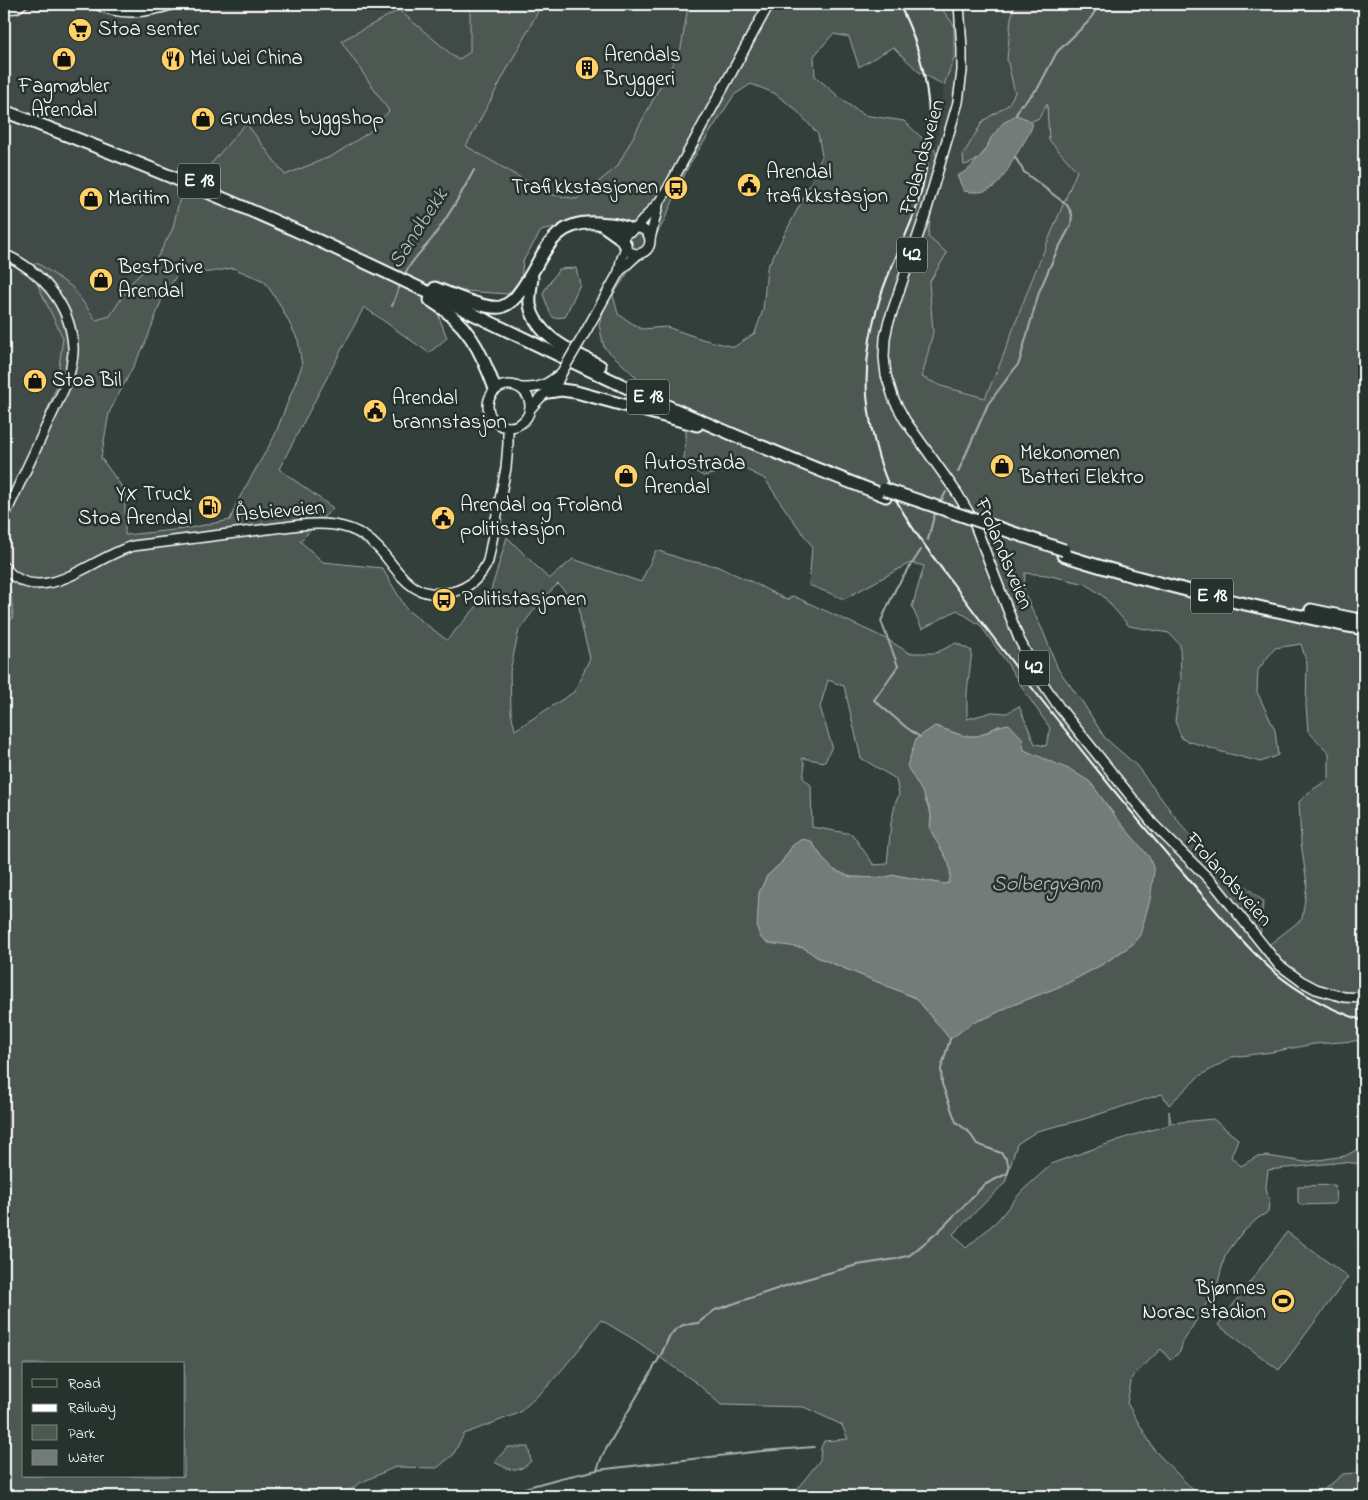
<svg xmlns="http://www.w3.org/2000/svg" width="1368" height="1500" viewBox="0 0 1368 1500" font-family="'Indie Flower',sans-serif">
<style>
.built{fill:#404c47}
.green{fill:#4d5853;stroke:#a6aca9;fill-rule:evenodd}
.water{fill:#737b78;stroke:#abb0ae}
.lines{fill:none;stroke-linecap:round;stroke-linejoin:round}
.stream{stroke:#abb0ae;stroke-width:2}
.secondary-casing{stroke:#fff;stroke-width:12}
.primary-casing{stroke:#fff;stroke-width:12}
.highway-casing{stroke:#fff;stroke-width:15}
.secondary{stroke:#26332d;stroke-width:9}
.primary{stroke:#26332d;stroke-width:9}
.highway{stroke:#26332d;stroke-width:11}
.rail{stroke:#fff;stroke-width:2}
.primary-bridge-casing{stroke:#fff;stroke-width:12;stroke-linecap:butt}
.highway-bridge-casing{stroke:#fff;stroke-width:15;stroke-linecap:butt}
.primary-bridge{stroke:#26332d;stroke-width:9}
.highway-bridge{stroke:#26332d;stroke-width:11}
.labels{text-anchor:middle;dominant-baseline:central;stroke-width:5;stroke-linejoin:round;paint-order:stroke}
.shield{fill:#26332d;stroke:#bec2c0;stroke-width:1}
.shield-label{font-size:20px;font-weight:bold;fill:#fff}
.poi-label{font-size:21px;fill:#fff;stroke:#26332d;text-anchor:start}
.street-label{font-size:21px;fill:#fff;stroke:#26332d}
.water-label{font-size:22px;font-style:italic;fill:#b9bdbc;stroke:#26332d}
</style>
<rect width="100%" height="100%" fill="#333f3a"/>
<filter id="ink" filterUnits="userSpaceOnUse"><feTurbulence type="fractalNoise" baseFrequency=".02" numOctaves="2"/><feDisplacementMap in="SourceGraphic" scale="10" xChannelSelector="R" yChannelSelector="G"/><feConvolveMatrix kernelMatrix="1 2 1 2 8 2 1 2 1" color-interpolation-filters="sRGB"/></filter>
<g filter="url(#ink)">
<g class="built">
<polygon points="4,4 118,4 152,6 154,4 458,4 470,10 470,52 458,60 399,10 341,41 390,111 368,133 332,156 285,175 245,123 179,201 173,228 158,256 132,282 110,316 96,320 72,287 35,262 31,271 63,338 56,388 4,519"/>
<polygon points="542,4 685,4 688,7 681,48 617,167 577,199 548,194 465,146"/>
<polygon points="938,4 1015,4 1011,18 1007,59 1015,93 1008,105 983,121 964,165 973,163 968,170 957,176 1007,172 1033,124 1030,122 1039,118 1048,103 1049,140 1077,171 1031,282 1000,364 985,398 941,386 922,377 933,332 929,283 947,254 928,237 931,211 940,171 935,150 944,85 954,58 953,25"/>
<polygon points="4,583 11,593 13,617 4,629"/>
</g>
<g class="green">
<path d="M458,4H542L466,146L548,194L577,199L617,167L681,48L688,7L685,4H938L954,25V58L944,85L919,72L893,47L859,67L849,37L833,34L814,56L815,76L846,103L864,115L904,121L935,150L940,171L931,211L928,237L947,253L929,283L933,332L922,377L941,386L985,398L1000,364L1031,282L1077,171L1049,140L1047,104L1039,118L1030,122L1027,119L991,138C985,152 980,162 964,165L963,155L983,121L1008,105L1015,93L1007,59L1011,18L1015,4H1364V1038L1355,1041L1314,1044L1272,1052L1232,1057L1198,1077L1169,1105L1162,1094L1081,1120L1037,1131L1017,1144L1005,1183L953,1234L966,1248L997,1221L1022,1191L1053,1163L1130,1136L1169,1125V1111L1171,1123L1213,1119L1238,1139L1231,1157L1241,1166L1256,1157L1267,1156L1305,1162L1345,1156L1364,1146V1164L1343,1162L1268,1170L1266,1187L1269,1203L1268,1212L1257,1219L1240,1235L1225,1256L1217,1286L1183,1342L1180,1352L1170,1360L1161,1349L1132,1377L1127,1403L1155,1451L1199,1496H793L794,1493L820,1460L821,1448L824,1441L848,1439L842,1425L804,1407L721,1405L698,1384L635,1340L601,1320L576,1353L549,1385L519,1413L464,1434L453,1455L437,1468L395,1467L358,1484L343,1496H4V629L13,617L11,593L4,583V519L56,388L63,338L31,271L36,262L72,287L96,320L110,316L132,282L158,256L173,228L179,201L246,123L285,175L332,156L368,133L389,111L341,41L399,10L458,60L470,52V10ZM751,84L774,93L794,108L818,134L822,156L806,193L767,268L763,310L755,333L734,347L702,339L667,327L641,329L618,314L613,295L631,268L643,258L663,223L689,165L734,95ZM576,222L614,228L624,249L599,325L604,347L634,375L649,393L686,425V441L683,464L703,476L723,472L735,463L739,469H745L765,479L787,512L812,546L809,585L844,599L908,564L912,563L924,566L912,607L922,629L957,610L980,625L1005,660L1027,695L1050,728L1046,746L1035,744L1019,706L1007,713L992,712L967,719V692L972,651L956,643L936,653H909L887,639L793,596L787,600L750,581L716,566L685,560L656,550L641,582L573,559L549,579L507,537L491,590L447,640L407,610L382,568L323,562L300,541L333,508L279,469L364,307L429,353L447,338L436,309L449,290L508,294L521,279L523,261L541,231ZM233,268L264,281L279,303L298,340L302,366L274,437L237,502L230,520L184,529L125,535V491L101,458L109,413L145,344L162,299L178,273L211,272ZM1025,573L1046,575L1086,584L1104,597L1129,626L1169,633L1180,645L1181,679L1175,721L1182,739L1222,752L1261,762L1278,755L1275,730L1257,692L1258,670L1275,648L1301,644L1307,664L1306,705L1308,731L1329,753V779L1309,792L1299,802L1301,843L1307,884L1302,919L1270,944L1260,940L1263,901L1239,881L1218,869L1186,831L1136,765L1105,738L1083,703L1058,669L1043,631L1024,593ZM558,584L579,606L581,623L590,658L574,692L515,730L511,712L510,671L519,630L543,598ZM828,680L844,686L861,758L896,779L899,795L896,801L891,823L887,864L874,865L852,834L812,827L811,785L803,778C804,771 806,765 802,758L825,762L832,746L820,707ZM1000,725L1022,743L1024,750L1090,782L1115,816L1133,944L1103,964L1066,984L1008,1007L988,1017L972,1023L950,1039L916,998L817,957L804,948L759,893L767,876L781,863L793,845L811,841L824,860L834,870L851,877L882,878L895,875L944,884L949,883L951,874L950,865L930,829L931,814L925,800L916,739L935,726L964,736H979ZM24,1364H184V1476H24Z"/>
<polygon points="576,268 580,284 565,317 554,318 550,313 543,294 544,291 559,269"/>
<polygon points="1335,1185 1336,1202 1333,1204 1300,1205 1298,1203 1298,1186"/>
<polygon points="1358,1230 1364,1230 1364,1340"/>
<polygon points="1287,1232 1348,1277 1279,1370 1218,1325"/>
<path d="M508,1447H528L531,1461C516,1475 511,1470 494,1462Z"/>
<polygon points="1364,1472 1364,1496 1316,1496 1343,1474"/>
</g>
<g class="water">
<path d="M1016,115L1027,119L1033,124C1029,136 1022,145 1016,155C1002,179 996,197 964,191L957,176L968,170L986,150L991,138L1003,123Z"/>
<path d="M1009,724L1022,738L1024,750L1073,771L1090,782L1115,816L1150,858L1154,871L1150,900L1140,935L1133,944L1103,964L1066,984L1008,1007L988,1017L972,1023L950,1039L916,998L817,957L804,948L768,943L761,938L757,928L759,893L767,876L781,863L793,845L802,839L811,841L824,860L834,870L851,877L882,878L895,875L944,884L949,883C955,859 938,850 931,830C929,825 932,819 931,814C928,799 914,779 907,766L916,739L935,726C948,730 966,740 980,735C991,732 997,725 1009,724Z"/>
</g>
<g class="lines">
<g class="stream">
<polyline points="1016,115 1021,104 1023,104 1038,88 1057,52 1088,22 1100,4"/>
<path d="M404,276C412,258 423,251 434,236C449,215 462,193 474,170"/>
<polyline points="392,306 400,285"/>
<polyline points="958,472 988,404 1019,363 1039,292 1056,253 1071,225 1072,214 1067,205 1024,172 1015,157"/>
<polyline points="940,503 946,492"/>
<polyline points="928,540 934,516 936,512"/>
<polyline points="920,737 907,728 874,700 898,666 881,621 896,588 921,550"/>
<polyline points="597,1470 602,1456 661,1355 669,1337 675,1330 683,1325 698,1323 715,1310 803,1280 857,1265 896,1259 910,1255 939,1231 984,1185 1008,1173 1009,1168 1007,1160 1001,1153 977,1144 969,1132 956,1122 942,1084 941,1069 950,1039"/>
<polyline points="496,1496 557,1479 597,1470 762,1451 814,1447"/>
</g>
<g class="secondary-casing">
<g id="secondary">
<path d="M96,4C121,17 149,12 174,4"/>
<polyline points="4,9 16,8 22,4"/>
<path d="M4,254C41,271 70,303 73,346C74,358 70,369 68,380L4,517"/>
<path d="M4,567C41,611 92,557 133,546L300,525C322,523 345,523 364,536C397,557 401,603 452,592C469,588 481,577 488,561L506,468L508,444V427"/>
</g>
</g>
<g class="primary-casing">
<g id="primary">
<polyline points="959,4 962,49 962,71 958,102 926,212 888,324 885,338 884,357 886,375 894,400 905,420 957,493 973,520 1019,639 1040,679 1059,707 1153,824 1215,885 1278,964 1301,981 1316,989 1344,997 1364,998"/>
<polyline points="636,228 660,201 669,187 769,4"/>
<circle cx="637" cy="241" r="13"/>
<polyline points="650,239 658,206"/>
<polyline points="619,272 621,261 626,247"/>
<polyline points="586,331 619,272 638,254"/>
<circle cx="509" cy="406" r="21"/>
<path d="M521,388C537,388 543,387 556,377"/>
<polyline points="530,409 540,398 557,383 562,372"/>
</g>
</g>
<g class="highway-casing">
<g id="highway">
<path d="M4,111C102,148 199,187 295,230C413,283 528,342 645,396C724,432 805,465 886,496"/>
<polyline points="601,224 618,236 625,244"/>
<path d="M532,278C531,286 529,296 530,305C536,338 574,352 600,366"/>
<path d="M435,288C450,294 486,310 501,307C510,304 516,298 521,290C544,259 549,219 598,223C612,224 618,224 631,230"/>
<path d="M430,300C467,322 481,350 495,389"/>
<polyline points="548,392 561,390 576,392 697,425"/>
<path d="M1063,555C1128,576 1195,593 1263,608C1297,615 1330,623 1364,629"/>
<polyline points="1311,610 1364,621"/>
</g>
</g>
<use href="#secondary" class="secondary"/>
<use href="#primary" class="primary"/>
<use href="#highway" class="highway"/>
<path class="rail" d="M899,4C931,66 939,139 917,206C906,238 890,266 880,298C870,329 865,362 867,395C870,427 877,460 891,490C906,521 927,549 948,577C973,610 997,643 1022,675C1075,743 1129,811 1186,876C1214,908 1241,942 1273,971C1299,993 1331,1010 1364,1021"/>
<g class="primary-bridge-casing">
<polyline id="primary-bridge" points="562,372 586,331"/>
</g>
<g class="highway-bridge-casing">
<polyline id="highway-bridge" points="884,489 1064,550"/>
</g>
<use href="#primary-bridge" class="primary-bridge"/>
<use href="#highway-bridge" class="highway-bridge"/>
</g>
</g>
<defs>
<g id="supermarket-disc" transform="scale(1.25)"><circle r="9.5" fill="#ffd166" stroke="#26332d"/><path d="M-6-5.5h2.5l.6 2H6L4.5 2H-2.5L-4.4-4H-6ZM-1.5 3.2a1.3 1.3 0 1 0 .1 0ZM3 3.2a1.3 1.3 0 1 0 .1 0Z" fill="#111"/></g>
<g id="shop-disc" transform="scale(1.25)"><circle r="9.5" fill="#ffd166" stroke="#26332d"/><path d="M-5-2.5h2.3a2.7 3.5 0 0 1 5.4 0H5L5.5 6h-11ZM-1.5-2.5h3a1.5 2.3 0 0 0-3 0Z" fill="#111"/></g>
<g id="restaurant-disc" transform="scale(1.25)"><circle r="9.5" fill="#ffd166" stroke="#26332d"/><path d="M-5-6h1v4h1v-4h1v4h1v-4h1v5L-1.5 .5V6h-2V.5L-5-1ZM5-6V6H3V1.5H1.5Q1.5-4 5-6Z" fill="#111"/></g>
<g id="building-disc" transform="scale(1.25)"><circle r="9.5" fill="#ffd166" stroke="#26332d"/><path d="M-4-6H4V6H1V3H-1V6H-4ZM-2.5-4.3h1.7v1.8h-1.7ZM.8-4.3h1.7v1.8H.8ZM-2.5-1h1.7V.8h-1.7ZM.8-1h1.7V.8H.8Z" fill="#111"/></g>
<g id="civic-disc" transform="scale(1.25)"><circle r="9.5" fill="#ffd166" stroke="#26332d"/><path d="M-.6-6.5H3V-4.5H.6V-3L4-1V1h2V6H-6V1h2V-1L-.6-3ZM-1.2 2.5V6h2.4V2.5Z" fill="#111"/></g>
<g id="bus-disc" transform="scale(1.25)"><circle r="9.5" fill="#ffd166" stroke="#26332d"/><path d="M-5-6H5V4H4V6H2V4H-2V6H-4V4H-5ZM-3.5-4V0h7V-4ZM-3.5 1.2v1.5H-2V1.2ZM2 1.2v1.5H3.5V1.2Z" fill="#111"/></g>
<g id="fuel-disc" transform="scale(1.25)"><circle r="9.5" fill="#ffd166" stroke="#26332d"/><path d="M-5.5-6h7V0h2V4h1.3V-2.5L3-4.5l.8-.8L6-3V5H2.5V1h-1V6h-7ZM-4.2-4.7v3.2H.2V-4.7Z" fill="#111"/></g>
<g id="stadium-disc" transform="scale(1.25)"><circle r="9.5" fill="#ffd166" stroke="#26332d"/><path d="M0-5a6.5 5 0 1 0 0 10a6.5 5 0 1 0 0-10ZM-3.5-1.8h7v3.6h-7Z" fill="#111"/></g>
</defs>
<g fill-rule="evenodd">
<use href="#supermarket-disc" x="80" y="30"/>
<use href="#shop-disc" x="64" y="59"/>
<use href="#restaurant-disc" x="173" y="59"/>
<use href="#building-disc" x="587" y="68"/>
<use href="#shop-disc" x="203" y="119"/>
<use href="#civic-disc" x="749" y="185"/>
<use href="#bus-disc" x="676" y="188"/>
<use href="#shop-disc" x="91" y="199"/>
<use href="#shop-disc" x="101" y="280"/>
<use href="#shop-disc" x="35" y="381"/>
<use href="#civic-disc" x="375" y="411"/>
<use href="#shop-disc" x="1002" y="466"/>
<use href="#shop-disc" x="626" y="476"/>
<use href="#fuel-disc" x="210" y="507"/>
<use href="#civic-disc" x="443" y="518"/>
<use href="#bus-disc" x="444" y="600"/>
<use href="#stadium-disc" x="1283" y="1301"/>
</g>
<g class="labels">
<g class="shield">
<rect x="178" y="163.5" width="42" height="35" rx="4"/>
<rect x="897" y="237.5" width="30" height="35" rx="4"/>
<rect x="627" y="379.5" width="42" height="35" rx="4"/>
<rect x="1191" y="578.5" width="42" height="35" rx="4"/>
<rect x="1019" y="650.5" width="30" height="35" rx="4"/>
</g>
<g class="shield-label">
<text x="199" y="181">E 18</text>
<text x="912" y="255">42</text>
<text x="648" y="397">E 18</text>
<text x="1212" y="596">E 18</text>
<text x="1034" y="668">42</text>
</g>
<g class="poi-label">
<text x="98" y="30">Stoa senter</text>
<text x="604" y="56">Arendals<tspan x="604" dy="24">Bryggeri</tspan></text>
<text x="190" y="59">Mei Wei China</text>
<text x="64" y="87" text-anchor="middle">Fagmøbler<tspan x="64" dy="24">Arendal</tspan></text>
<text x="220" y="119">Grundes byggshop</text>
<text x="766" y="173">Arendal<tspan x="766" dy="24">trafikkstasjon</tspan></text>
<text x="658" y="188" text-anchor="end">Trafikkstasjonen</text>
<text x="108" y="199">Maritim</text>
<text x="118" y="268">BestDrive<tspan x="118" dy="24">Arendal</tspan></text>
<text x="52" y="381">Stoa Bil</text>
<text x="392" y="399">Arendal<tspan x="392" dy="24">brannstasjon</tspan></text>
<text x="1020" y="454">Mekonomen<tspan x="1020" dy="24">Batteri Elektro</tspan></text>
<text x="644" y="464">Autostrada<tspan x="644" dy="24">Arendal</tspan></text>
<text x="192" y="495" text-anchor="end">YX Truck<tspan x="192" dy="24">Stoa Arendal</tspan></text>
<text x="460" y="506">Arendal og Froland<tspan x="460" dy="24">politistasjon</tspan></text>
<text x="462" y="600">Politistasjonen</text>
<text x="1266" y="1289" text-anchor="end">Bjønnes<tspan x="1266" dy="24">Norac stadion</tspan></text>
</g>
<g class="street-label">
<text transform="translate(923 157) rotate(-74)">Frolandsveien</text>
<text transform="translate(280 512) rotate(-5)">Åsbieveien</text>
<text transform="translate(1003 554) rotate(67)">Frolandsveien</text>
<text transform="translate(1228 880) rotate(48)">Frolandsveien</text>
</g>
<g class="water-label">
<text transform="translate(419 229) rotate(-57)">Sandbekk</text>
<text x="1046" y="885">Solbergvann</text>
</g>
</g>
<rect width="1368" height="1500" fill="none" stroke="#26332d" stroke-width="20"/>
<rect x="10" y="10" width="1348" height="1480" fill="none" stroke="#fff" stroke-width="2" filter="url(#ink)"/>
<rect x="22" y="1362" width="162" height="115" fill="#26332d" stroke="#7d8581"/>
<rect x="32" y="1379" width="25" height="8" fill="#26332d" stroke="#7d8581"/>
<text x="68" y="1388" font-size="15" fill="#ffffff">Road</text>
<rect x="32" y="1404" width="25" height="8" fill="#ffffff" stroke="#7d8581"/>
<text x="68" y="1412" font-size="15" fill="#ffffff">Railway</text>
<rect x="32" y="1425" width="25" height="15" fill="#4d5853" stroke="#7d8581"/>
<text x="68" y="1438" font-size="15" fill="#ffffff">Park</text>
<rect x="32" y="1450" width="25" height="15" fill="#737b78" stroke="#7d8581"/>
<text x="68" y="1462" font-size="15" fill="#ffffff">Water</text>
</svg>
